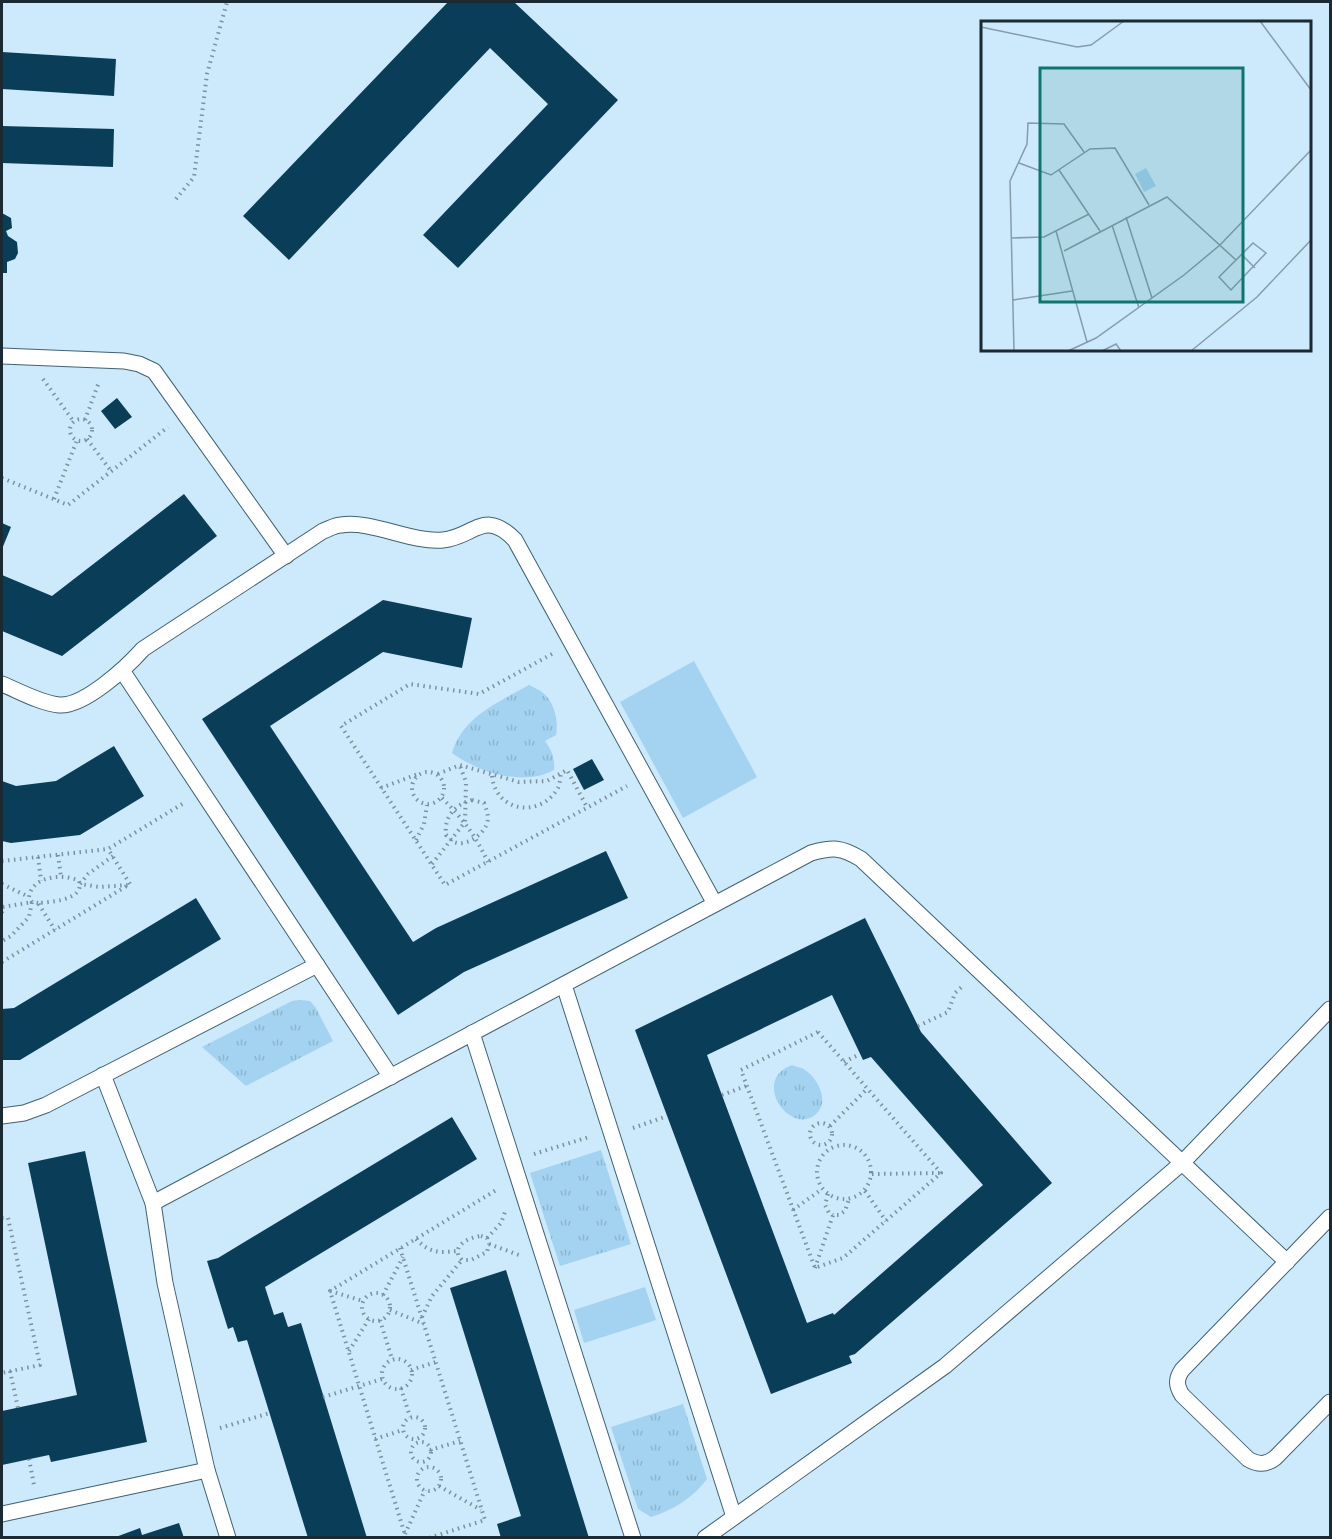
<svg xmlns="http://www.w3.org/2000/svg" width="1332" height="1539" viewBox="0 0 1332 1539" font-family="'Golos Text',sans-serif">
<style>
.grass{fill:url(#grass-tufts)}
.garden{fill:#a3d3f1}
.building{fill:#0a3e58;fill-rule:evenodd}
.lines{fill:none;stroke-linecap:round;stroke-linejoin:round}
.service-casing{stroke:#406175;stroke-width:17}
.path{stroke:#7b919f;stroke-width:4;stroke-dasharray:1.5 4.5;stroke-linecap:butt}
.service{stroke:#fff;stroke-width:15}
.inset-road{fill:none;stroke:#869cab;stroke-width:1.5}
.view{fill:#0f766e;fill-opacity:0.15;stroke:#0f766e;stroke-width:3}
.inset-edge{fill:none;stroke:#1b2932;stroke-width:3}
</style>
<defs>
<pattern id="grass-tufts" width="24" height="20" patternUnits="userSpaceOnUse" patternTransform="scale(1.5)"><rect width="24" height="20" fill="#a3d3f1"/><path d="M3 7l-1-3M5 7V3M7 7l1-3M15 17l-1-3M17 17v-4M19 17l1-3" fill="none" stroke="#8cb5cf"/></pattern>
</defs>
<rect width="100%" height="100%" fill="#cde9fc"/>
<g class="grass">
<path d="M529,685C533,687 538,689 542,692C554,701 559,721 556,735L545,741C552,751 555,758 554,770C523,787 478,772 452,753C463,716 498,703 529,685Z"/>
<polygon points="301,1000 310,1001 316,1008 333,1041 246,1086 202,1047 292,1001"/>
<path d="M792,1065C796,1067 802,1067 805,1070C818,1078 830,1102 816,1114C791,1137 750,1080 792,1065Z"/>
<polygon points="601,1150 631,1244 560,1266 530,1173"/>
<path d="M683,1404L707,1479C693,1498 673,1510 651,1517L638,1509L611,1427Z"/>
</g>
<g class="garden">
<polygon points="694,661 757,777 683,818 620,702"/>
<polygon points="645,1287 656,1320 584,1343 574,1310"/>
</g>
<g class="building">
<polygon points="448,2 514,2 618,100 458,268 423,235 548,104 490,48 289,260 243,216"/>
<polygon points="2,52 116,59 114,96 2,89"/>
<polygon points="2,126 114,129 113,167 2,163"/>
<polygon points="2,213 11,218 12,228 6,231 8,236 17,242 18,253 15,259 7,262 7,273 2,273"/>
<polygon points="117,398 132,417 115,429 101,411"/>
<polygon points="184,494 217,536 62,656 2,631 2,575 52,596"/>
<polygon points="2,523 11,527 2,549"/>
<polygon points="383,600 472,618 462,668 383,652 270,726 413,942 436,928 606,851 628,898 464,972 398,1015 202,719"/>
<polygon points="114,746 144,796 80,835 11,843 2,841 2,781 16,786 56,781"/>
<polygon points="592,759 604,780 584,790 573,769"/>
<polygon points="196,898 221,939 20,1060 2,1060 2,1009 14,1008"/>
<path d="M865,918L921,1032L1052,1183L855,1354L849,1356L852,1363L771,1394L635,1030ZM832,995L863,1060L871,1057L983,1185L834,1315L833,1313L807,1323L707,1055Z"/>
<polygon points="452,1117 477,1159 265,1287 274,1315 283,1312 288,1327 301,1323 367,1538 308,1538 247,1340 238,1342 233,1327 228,1329 207,1261 218,1258"/>
<polygon points="85,1151 147,1442 51,1462 49,1455 2,1465 2,1411 77,1395 28,1163"/>
<polygon points="506,1270 589,1538 501,1538 497,1524 521,1516 450,1288"/>
<polygon points="179,1523 184,1538 113,1538 140,1528 142,1535"/>
</g>
<g class="lines">
<g class="service-casing">
<g id="service">
<polyline points="2,356 124,361 139,364 154,371 286,556"/>
<polyline points="123,672 391,1077"/>
<path d="M2,684C19,691 40,703 59,705C84,707 127,667 143,649L323,531C329,529 335,525 341,525C372,520 411,543 443,540C474,537 484,508 515,540L715,904"/>
<polyline points="564,985 734,1517"/>
<polyline points="472,1033 633,1538"/>
<polyline points="103,1075 153,1203 165,1283 207,1470 228,1538"/>
<polyline points="2,1116 24,1113 46,1105 317,965"/>
<path d="M153,1203L811,853C833,847 841,847 861,859L1287,1262"/>
<path d="M1330,1217L1182,1370C1176,1379 1176,1385 1182,1395L1248,1459C1258,1465 1266,1465 1275,1458L1330,1402"/>
<polyline points="2,1514 207,1470"/>
<polyline points="705,1538 945,1366 1182,1163 1330,1009"/>
</g>
</g>
<g class="path">
<polyline points="176,199 194,177 207,74 227,2"/>
<polyline points="43,379 74,422"/>
<circle cx="81" cy="430" r="11"/>
<polyline points="85,420 99,382"/>
<polyline points="87,439 111,471"/>
<polyline points="2,478 68,505 168,427"/>
<polyline points="54,499 77,440"/>
<polyline points="552,654 479,694 410,684 341,726 445,885 627,786"/>
<circle cx="428" cy="788" r="16"/>
<polyline points="438,774 460,765 519,782 547,781 567,770 587,807"/>
<path d="M492,776C496,813 541,818 558,788C560,784 560,778 561,774"/>
<polyline points="381,788 418,774"/>
<path d="M442,798C463,819 475,835 488,862"/>
<path d="M472,800L484,803C487,811 490,818 486,826C481,836 465,847 454,842C451,840 449,837 446,835C444,817 454,805 472,800Z"/>
<polyline points="416,840 424,824 427,805"/>
<polyline points="58,855 61,877"/>
<polyline points="113,856 88,874 80,884 100,887 129,885"/>
<polyline points="38,857 41,881"/>
<polyline points="2,861 108,849 184,803"/>
<polyline points="432,864 465,822 466,782 460,766"/>
<polyline points="2,884 29,897"/>
<path d="M38,903L32,902L29,897C32,876 63,873 79,881C85,900 51,902 38,903L55,930"/>
<polyline points="2,913 3,907 32,902 29,917 11,936 2,941"/>
<polyline points="2,962 130,884 108,849"/>
<polyline points="918,1026 948,1012 955,993 964,985"/>
<polygon points="818,1032 941,1173 843,1258 815,1268 741,1070"/>
<polyline points="844,1062 860,1054"/>
<polyline points="722,1095 746,1086"/>
<circle cx="821" cy="1134" r="11"/>
<polyline points="830,1126 867,1089"/>
<polyline points="633,1128 667,1116"/>
<circle cx="844" cy="1172" r="27"/>
<polyline points="534,1154 589,1137"/>
<polyline points="872,1174 940,1173"/>
<polyline points="865,1191 886,1221"/>
<polyline points="828,1194 825,1205 829,1213 833,1215"/>
<polyline points="793,1210 822,1189"/>
<polyline points="2,1218 8,1218 40,1365 2,1373"/>
<path d="M481,1236L487,1238L489,1244L487,1252L471,1260H462C449,1247 469,1237 481,1236Z"/>
<polyline points="487,1238 501,1223 505,1212"/>
<path d="M416,1239C430,1253 438,1253 457,1251"/>
<polyline points="489,1244 519,1255"/>
<polyline points="400,1248 485,1520 429,1538"/>
<polyline points="815,1268 833,1215 839,1215 845,1211 849,1199"/>
<polyline points="330,1291 363,1301"/>
<circle cx="376" cy="1307" r="14"/>
<polyline points="383,1295 403,1257"/>
<polyline points="390,1310 424,1324"/>
<polyline points="422,1317 432,1296 462,1260"/>
<polyline points="380,1320 392,1359"/>
<polyline points="349,1351 369,1319"/>
<circle cx="397" cy="1374" r="15"/>
<polyline points="411,1370 436,1362"/>
<polyline points="10,1371 18,1408"/>
<polyline points="401,1388 410,1417"/>
<polyline points="323,1397 382,1379"/>
<circle cx="414" cy="1428" r="11"/>
<polyline points="220,1428 270,1413"/>
<polyline points="375,1439 403,1430"/>
<circle cx="421" cy="1452" r="10"/>
<polyline points="430,1450 460,1441"/>
<polyline points="29,1459 34,1485"/>
<circle cx="429" cy="1479" r="12"/>
<polyline points="439,1486 481,1510"/>
<polyline points="405,1534 425,1490"/>
<polyline points="406,1538 330,1291 498,1189"/>
</g>
<use href="#service" class="service"/>
</g>
<g transform="translate(981 21)">
<rect width="330" height="330" fill="#cde9fc"/>
<path d="M165,147L175,165L163,171L154,153Z" fill="#a3d3f1"/>
<path class="inset-road" d="M279,0L330,69M0,6L96,26L110,24L143,0M38,142L70,154L109,128L134,127L168,184M78,149L119,210M145,196L171,277M131,204L158,287M75,210L106,321M31,217L63,216L108,193M83,230L186,176L255,239L272,222L285,232L250,269L238,256L255,239M260,233L274,247M32,279L91,270M33,330L29,160L46,123L47,102L83,103L103,131M87,330L115,317L203,254L239,224L330,129M121,330L135,323L140,330M210,330L276,276L330,219"/>
<path class="view" d="M59,47H262V281H59Z"/>
<rect width="330" height="330" class="inset-edge"/>
</g>
<rect width="1332" height="1539" fill="none" stroke="#1b2932" stroke-width="6"/>
</svg>
